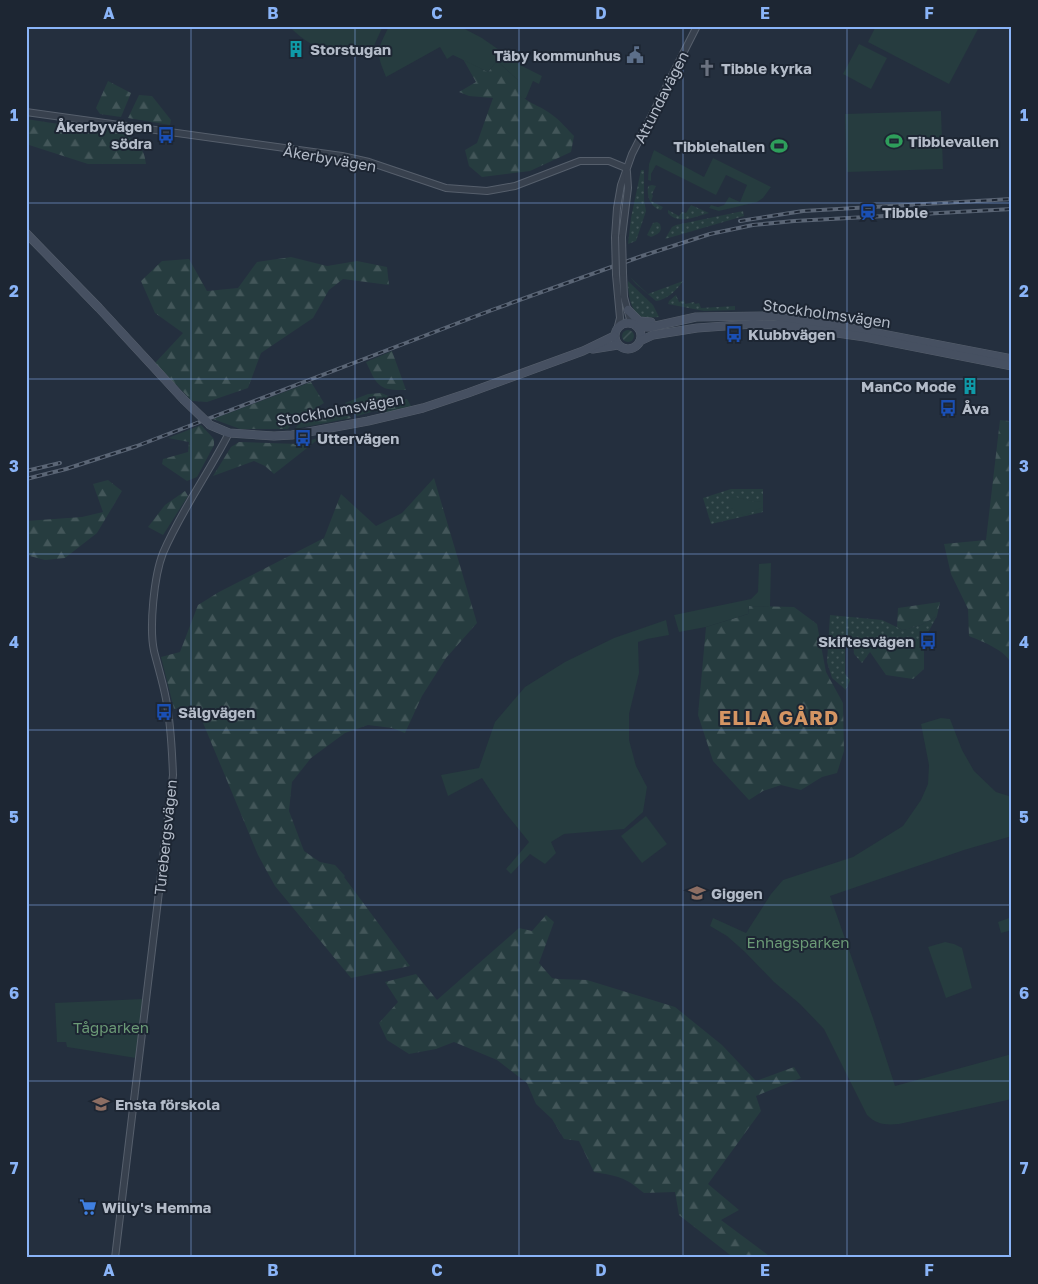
<svg xmlns="http://www.w3.org/2000/svg" width="1038" height="1284" viewBox="0 0 1038 1284" font-family="'Golos Text',sans-serif">
<style>
.grass{fill:url(#grass-dots)}
.forest{fill:url(#forest-firs)}
.park{fill:#263c3f}
.garden{fill:url(#garden-furrows)}
.lines{fill:none;stroke-linecap:round;stroke-linejoin:round}
.tertiary-casing{stroke:#565f6c;stroke-width:8}
.secondary-casing{stroke:#565f6c;stroke-width:9}
.tertiary{stroke:#38414e;stroke-width:6}
.secondary{stroke:#465061;stroke-width:8}
.rail-casing{stroke:#5a6575;stroke-width:4}
.rail{stroke:#1d2633;stroke-width:2;stroke-dasharray:5.5;stroke-linecap:butt}
.tertiary-bridge-casing{stroke:#565f6c;stroke-width:8;stroke-linecap:butt}
.secondary-bridge-casing{stroke:#565f6c;stroke-width:9;stroke-linecap:butt}
.tertiary-bridge{stroke:#38414e;stroke-width:6}
.secondary-bridge{stroke:#465061;stroke-width:8}
.grid{fill:none;stroke:#8ab4f8;stroke-width:1;stroke-opacity:0.55}
.labels{text-anchor:middle;dominant-baseline:central;stroke-width:4;stroke-linejoin:round;paint-order:stroke}
.poi-label{font-size:15px;font-weight:bold;fill:#b4bcc9;stroke:#1d2633;text-anchor:start}
.street-label{font-size:15px;fill:#b4bcc9;stroke:#1d2633}
.park-label{font-size:15px;fill:#6b9a76;stroke:#1d2633}
.district-label{font-size:20px;font-weight:bold;letter-spacing:1px;fill:#d59563;stroke:#1d2633}
.neatline{fill:none;stroke:#8ab4f8;stroke-width:2}
.grid-label{font-size:16px;text-anchor:middle;font-weight:bold;fill:#8ab4f8}
</style>
<defs>
<pattern id="grass-dots" width="8" height="8" patternUnits="userSpaceOnUse" patternTransform="scale(1.25)"><rect width="8" height="8" fill="#263c3f"/><path d="M2 2h.1M6 6h.1" fill="none" stroke="#435659" stroke-width="1.8" stroke-linecap="round"/></pattern>
<pattern id="forest-firs" width="22" height="20" patternUnits="userSpaceOnUse" patternTransform="scale(1.25)"><rect width="22" height="20" fill="#263c3f"/><path d="M5 1l3.5 6h-7zM16 11l3.5 6h-7z" fill="#435659"/></pattern>
<pattern id="garden-furrows" width="10" height="10" patternUnits="userSpaceOnUse" patternTransform="scale(1.25)"><rect width="10" height="10" fill="#263c3f"/><path d="M-1 1l2-2M0 10L10 0M9 11l2-2" fill="none" stroke="#435659"/></pattern>
</defs>
<rect width="100%" height="100%" fill="#242f3e"/>
<g class="grass">
<polygon points="641,170 644,170 644,200 646,211 636,241 628,244 631,218"/>
<path d="M652,185L656,186L652,194L653,196L651,201L663,207L661,210L657,209C649,203 647,196 648,186Z"/>
<path d="M691,205L709,213C694,217 678,225 668,213V210L679,216L682,212L686,213Z"/>
<polygon points="743,211 744,216 665,239 672,227 676,225"/>
<path d="M657,222L660,224C663,232 658,234 651,237L647,235L653,223Z"/>
<path d="M630,277L648,294L683,281C678,289 667,300 656,301L636,284Z"/>
<path d="M628,281L653,305L659,317L643,318C630,311 628,295 628,281Z"/>
<polygon points="676,295 679,302 684,300 685,304 694,302 695,304 699,303 701,308 735,306 735,310 704,311 668,304 669,301"/>
<polygon points="731,489 763,489 763,512 711,524 703,498"/>
<path d="M830,615L882,620L903,630L921,625L937,616L924,640C911,640 899,642 886,638L880,644L871,645L870,652L862,663L854,654L853,641L845,642V674L850,680L846,690L832,678L827,662Z"/>
</g>
<g class="forest">
<path d="M463,59L488,72L497,61L518,80C517,103 536,102 551,114C560,120 567,129 574,136L571,152L530,171L482,177L469,166L465,150L477,143L493,98L469,96L459,92L476,82Z"/>
<polygon points="108,81 131,93 121,117 100,114 96,108"/>
<polygon points="139,95 152,96 171,120 170,125 128,118"/>
<path d="M26,119C39,121 52,123 66,125C93,127 144,127 146,164H88L26,144Z"/>
<polygon points="291,257 327,266 357,261 387,267 389,285 343,279 329,290 313,318 261,353 248,388 207,402 192,401 155,363 183,333 155,313 141,281 162,261 189,259 207,291 238,288 257,262"/>
<path d="M392,351L406,390C378,391 377,385 366,362Z"/>
<polygon points="311,382 324,403 293,422 288,429 240,429 213,419"/>
<polygon points="381,393 396,399 407,399 411,406 385,413 375,411 357,416 345,403 368,394"/>
<polygon points="340,407 351,418 295,429 302,420"/>
<path d="M1000,420L1009,421L1010,477L1012,478V587L1009,589L1012,599V665C1006,650 983,642 969,636L968,609L951,574L944,544L986,540Z"/>
<polygon points="201,425 214,439 214,445 197,477 187,481 162,464 163,459 188,452 189,442 168,438"/>
<polygon points="321,437 274,474 265,466 254,461 213,476 231,447 239,442 298,444"/>
<polygon points="434,478 477,623 446,658 422,696 405,733 392,728 368,725 345,733 311,758 292,782 289,811 304,851 320,862 335,865 345,876 344,877 410,966 351,978 275,886 258,855 201,718 190,706 174,709 161,657 180,652 198,605 219,592 324,538 341,494 376,526 402,513"/>
<polygon points="108,480 122,491 97,533 65,558 45,560 26,555 26,521 82,517 103,512 93,484"/>
<polygon points="185,491 188,496 163,535 148,527 165,505"/>
<polygon points="940,602 937,616 921,625 903,630 897,627 898,608"/>
<polygon points="749,606 794,607 817,624 826,672 843,703 844,751 837,773 822,777 801,790 781,785 763,791 749,800 713,761 698,715 706,627 748,614"/>
<path d="M886,638C899,642 911,640 924,640V669L913,679L886,675L870,652L865,651V647L880,644Z"/>
<path d="M546,915L554,922L539,963L552,978L558,979L587,980L675,1007L722,1045L756,1081L794,1067L801,1078L756,1096L761,1111L708,1184L739,1210L721,1220L772,1258H734L679,1215L675,1192L644,1193C625,1177 618,1176 594,1172L579,1141L564,1139L552,1119L536,1104L527,1083L497,1060L454,1042L436,1049L409,1054L387,1040L379,1023L398,1002L385,982L416,974L437,1000L519,928L532,931Z"/>
</g>
<g class="park">
<path d="M289,26H383L372,50C335,54 316,54 289,26Z"/>
<path d="M389,26H459L482,38L522,66L542,76L539,84L533,81L526,98H522L517,91L518,80L497,61L488,72L453,55L447,59L440,47L386,77C375,50 377,52 389,26Z"/>
<polygon points="876,26 973,26 978,29 949,84 868,42"/>
<polygon points="859,44 887,58 871,89 843,74"/>
<polygon points="941,111 943,169 847,172 845,114"/>
<polygon points="654,150 704,177 713,158 771,187 763,198 757,202 719,211 709,208 711,205 718,207 724,205 729,197 740,202 747,185 726,175 716,195 656,165 651,174 651,181 648,180 649,164"/>
<polygon points="736,497 755,502 763,501 763,507 744,516 730,507 730,498"/>
<polygon points="771,563 770,607 749,606 748,614 706,627 679,632 674,615 751,599 758,592 759,564"/>
<polygon points="666,620 669,635 647,639 638,642 639,673 629,714 629,740 636,766 647,787 643,812 624,829 564,834 551,842 556,853 545,864 530,854 511,874 506,869 529,842 504,811 482,778 448,796 441,775 479,768 495,722 525,687 565,662 614,638"/>
<path d="M941,718L950,719L962,750L974,771L996,792L1012,797V836L964,850L830,896L873,1018L895,1086L1012,1054V1099L899,1124C886,1125 877,1125 867,1115L824,1029L800,1004L774,982L745,952L727,936L710,926L713,918L746,933L771,894L783,880L853,857L903,826L921,800L928,784L929,765L921,724Z"/>
<polygon points="646,816 667,844 642,863 621,836"/>
<polygon points="1012,917 1012,930 1001,933 998,922"/>
<polygon points="945,942 954,944 962,948 972,988 946,998 928,947"/>
<polygon points="143,999 136,1058 67,1047 66,1042 57,1042 55,1003"/>
</g>
<circle class="garden" cx="628" cy="336" r="6"/>
<g class="lines">
<g class="tertiary-casing">
<g id="tertiary">
<polyline points="26,112 342,156 369,162 446,188 487,191 515,186 580,161 609,161 626,168"/>
<polyline points="615,237 617,208 621,185 632,154 697,26"/>
<polyline points="622,237 628,188 627,172"/>
<polyline points="623,273 624,297 631,323"/>
<polyline points="616,275 620,318 618,326"/>
<path d="M115,1258L173,775C172,749 171,724 166,699C163,683 158,667 154,651C149,627 154,576 163,553C181,511 208,474 229,433"/>
</g>
</g>
<g class="secondary-casing">
<g id="secondary">
<polyline points="26,233 99,308 183,399"/>
<polyline points="628,310 639,321 651,322"/>
<circle cx="628" cy="336" r="13"/>
<polyline points="638,327 651,327 696,317 772,316 856,329 1012,359"/>
<polyline points="640,341 653,335 697,328 753,324 781,325 865,337 1012,366"/>
<polyline points="593,349 618,345"/>
<polyline points="210,425 229,433 274,436 292,435 368,421 423,408 468,393 583,351 614,336"/>
</g>
</g>
<use href="#tertiary" class="tertiary"/>
<use href="#secondary" class="secondary"/>
<g class="rail-casing">
<g id="rail">
<polyline points="740,221 803,211 1012,199"/>
<polyline points="26,471 60,463"/>
<polyline points="26,479 66,469 137,446 492,310 642,256 710,234 753,225 794,221 1012,209"/>
</g>
</g>
<use href="#rail" class="rail"/>
<g class="tertiary-bridge-casing">
<g id="tertiary-bridge">
<polyline points="615,237 616,275"/>
<polyline points="622,237 623,273"/>
</g>
</g>
<g class="secondary-bridge-casing">
<polyline id="secondary-bridge" points="183,399 210,425"/>
</g>
<use href="#tertiary-bridge" class="tertiary-bridge"/>
<use href="#secondary-bridge" class="secondary-bridge"/>
</g>
<path class="grid" d="M191,26V1258M355,26V1258M519,26V1258M683,26V1258M847,26V1258M26,203H1012M26,379H1012M26,554H1012M26,730H1012M26,905H1012M26,1081H1012"/>
<defs>
<g id="building-bare" transform="scale(1.35)"><path d="M-4-6H4V6H1V3H-1V6H-4ZM-2.5-4.3h1.7v1.8h-1.7ZM.8-4.3h1.7v1.8H.8ZM-2.5-1h1.7V.8h-1.7ZM.8-1h1.7V.8H.8Z" fill="#0f9aa8" stroke="#1d2633" stroke-width="2.5" paint-order="stroke"/></g>
<g id="civic-bare" transform="scale(1.35)"><path d="M-.6-6.5H3V-4.5H.6V-3L4-1V1h2V6H-6V1h2V-1L-.6-3ZM-1.2 2.5V6h2.4V2.5Z" fill="#5c6f8a" stroke="#1d2633" stroke-width="2.5" paint-order="stroke"/></g>
<g id="church-bare" transform="scale(1.35)"><path d="M-1.2-6h2.4v3.5h3.3v2.4h-3.3V6h-2.4V-.1h-3.3v-2.4h3.3Z" fill="#6b7280" stroke="#1d2633" stroke-width="2.5" paint-order="stroke"/></g>
<g id="bus-bare" transform="scale(1.35)"><path d="M-5-6H5V4H4V6H2V4H-2V6H-4V4H-5ZM-3.5-4V0h7V-4ZM-3.5 1.2v1.5H-2V1.2ZM2 1.2v1.5H3.5V1.2Z" fill="#1a4fb4" stroke="#1d2633" stroke-width="2.5" paint-order="stroke"/></g>
<g id="stadium-bare" transform="scale(1.35)"><path d="M0-5a6.5 5 0 1 0 0 10a6.5 5 0 1 0 0-10ZM-3.5-1.8h7v3.6h-7Z" fill="#2e9e5b" stroke="#1d2633" stroke-width="2.5" paint-order="stroke"/></g>
<g id="station-bare" transform="scale(1.35)"><path d="M-3-6H3Q5-6 5-4V2Q5 4 3 4L4.5 6H3L1.5 4h-3L-3 6H-4.5L-3 4Q-5 4-5 2V-4Q-5-6-3-6ZM-3.5-4v3h7v-3ZM-3.5 1v1.5H-2V1ZM2 1v1.5H3.5V1Z" fill="#1a4fb4" stroke="#1d2633" stroke-width="2.5" paint-order="stroke"/></g>
<g id="school-bare" transform="scale(1.35)"><path d="M0-5L7-2L0 1L-7-2ZM-4 1L0 2.5L4 1V4Q0 6-4 4Z" fill="#8d6e63" stroke="#1d2633" stroke-width="2.5" paint-order="stroke"/></g>
<g id="supermarket-bare" transform="scale(1.35)"><path d="M-6-5.5h2.5l.6 2H6L4.5 2H-2.5L-4.4-4H-6ZM-1.5 3.2a1.3 1.3 0 1 0 .1 0ZM3 3.2a1.3 1.3 0 1 0 .1 0Z" fill="#3f7fe0" stroke="#1d2633" stroke-width="2.5" paint-order="stroke"/></g>
</defs>
<g fill-rule="evenodd">
<use href="#building-bare" x="296" y="49"/>
<use href="#civic-bare" x="635" y="55"/>
<use href="#church-bare" x="707" y="68"/>
<use href="#bus-bare" x="166" y="135"/>
<use href="#stadium-bare" x="894" y="141"/>
<use href="#stadium-bare" x="779" y="146"/>
<use href="#station-bare" x="868" y="212"/>
<use href="#bus-bare" x="734" y="334"/>
<use href="#building-bare" x="970" y="386"/>
<use href="#bus-bare" x="948" y="408"/>
<use href="#bus-bare" x="303" y="438"/>
<use href="#bus-bare" x="928" y="641"/>
<use href="#bus-bare" x="164" y="712"/>
<use href="#school-bare" x="697" y="893"/>
<use href="#school-bare" x="101" y="1104"/>
<use href="#supermarket-bare" x="88" y="1207"/>
</g>
<g class="labels">
<g class="poi-label">
<text x="310" y="49">Storstugan</text>
<text x="621" y="55" text-anchor="end">Täby kommunhus</text>
<text x="721" y="68">Tibble kyrka</text>
<text x="152" y="126" text-anchor="end">Åkerbyvägen<tspan x="152" dy="17">södra</tspan></text>
<text x="908" y="141">Tibblevallen</text>
<text x="765" y="146" text-anchor="end">Tibblehallen</text>
<text x="882" y="212">Tibble</text>
<text x="748" y="334">Klubbvägen</text>
<text x="956" y="386" text-anchor="end">ManCo Mode</text>
<text x="962" y="408">Åva</text>
<text x="317" y="438">Uttervägen</text>
<text x="914" y="641" text-anchor="end">Skiftesvägen</text>
<text x="178" y="712">Sälgvägen</text>
<text x="711" y="893">Giggen</text>
<text x="115" y="1104">Ensta förskola</text>
<text x="102" y="1207">Willy's Hemma</text>
</g>
<g class="street-label">
<text transform="translate(661 97) rotate(-63)">Attundavägen</text>
<text transform="translate(330 158) rotate(10)">Åkerbyvägen</text>
<text transform="translate(827 313) rotate(8)">Stockholmsvägen</text>
<text transform="translate(340 409) rotate(-10)">Stockholmsvägen</text>
<text transform="translate(165 837) rotate(-84)">Turebergsvägen</text>
</g>
<g class="park-label">
<text x="798" y="942">Enhagsparken</text>
<text x="111" y="1027">Tågparken</text>
</g>
<g class="district-label">
<text x="779" y="717">ELLA GÅRD</text>
</g>
</g>
<rect width="1038" height="1284" fill="none" stroke="#1d2633" stroke-width="55"/>
<rect x="28" y="28" width="982" height="1228" class="neatline"/>
<g class="grid-label">
<text x="109" y="19">A</text>
<text x="273" y="19">B</text>
<text x="437" y="19">C</text>
<text x="601" y="19">D</text>
<text x="765" y="19">E</text>
<text x="929" y="19">F</text>
<text x="14" y="121">1</text>
<text x="1024" y="121">1</text>
<text x="14" y="297">2</text>
<text x="1024" y="297">2</text>
<text x="14" y="472">3</text>
<text x="1024" y="472">3</text>
<text x="14" y="648">4</text>
<text x="1024" y="648">4</text>
<text x="14" y="823">5</text>
<text x="1024" y="823">5</text>
<text x="14" y="999">6</text>
<text x="1024" y="999">6</text>
<text x="14" y="1174">7</text>
<text x="1024" y="1174">7</text>
<text x="109" y="1276">A</text>
<text x="273" y="1276">B</text>
<text x="437" y="1276">C</text>
<text x="601" y="1276">D</text>
<text x="765" y="1276">E</text>
<text x="929" y="1276">F</text>
</g>
</svg>
